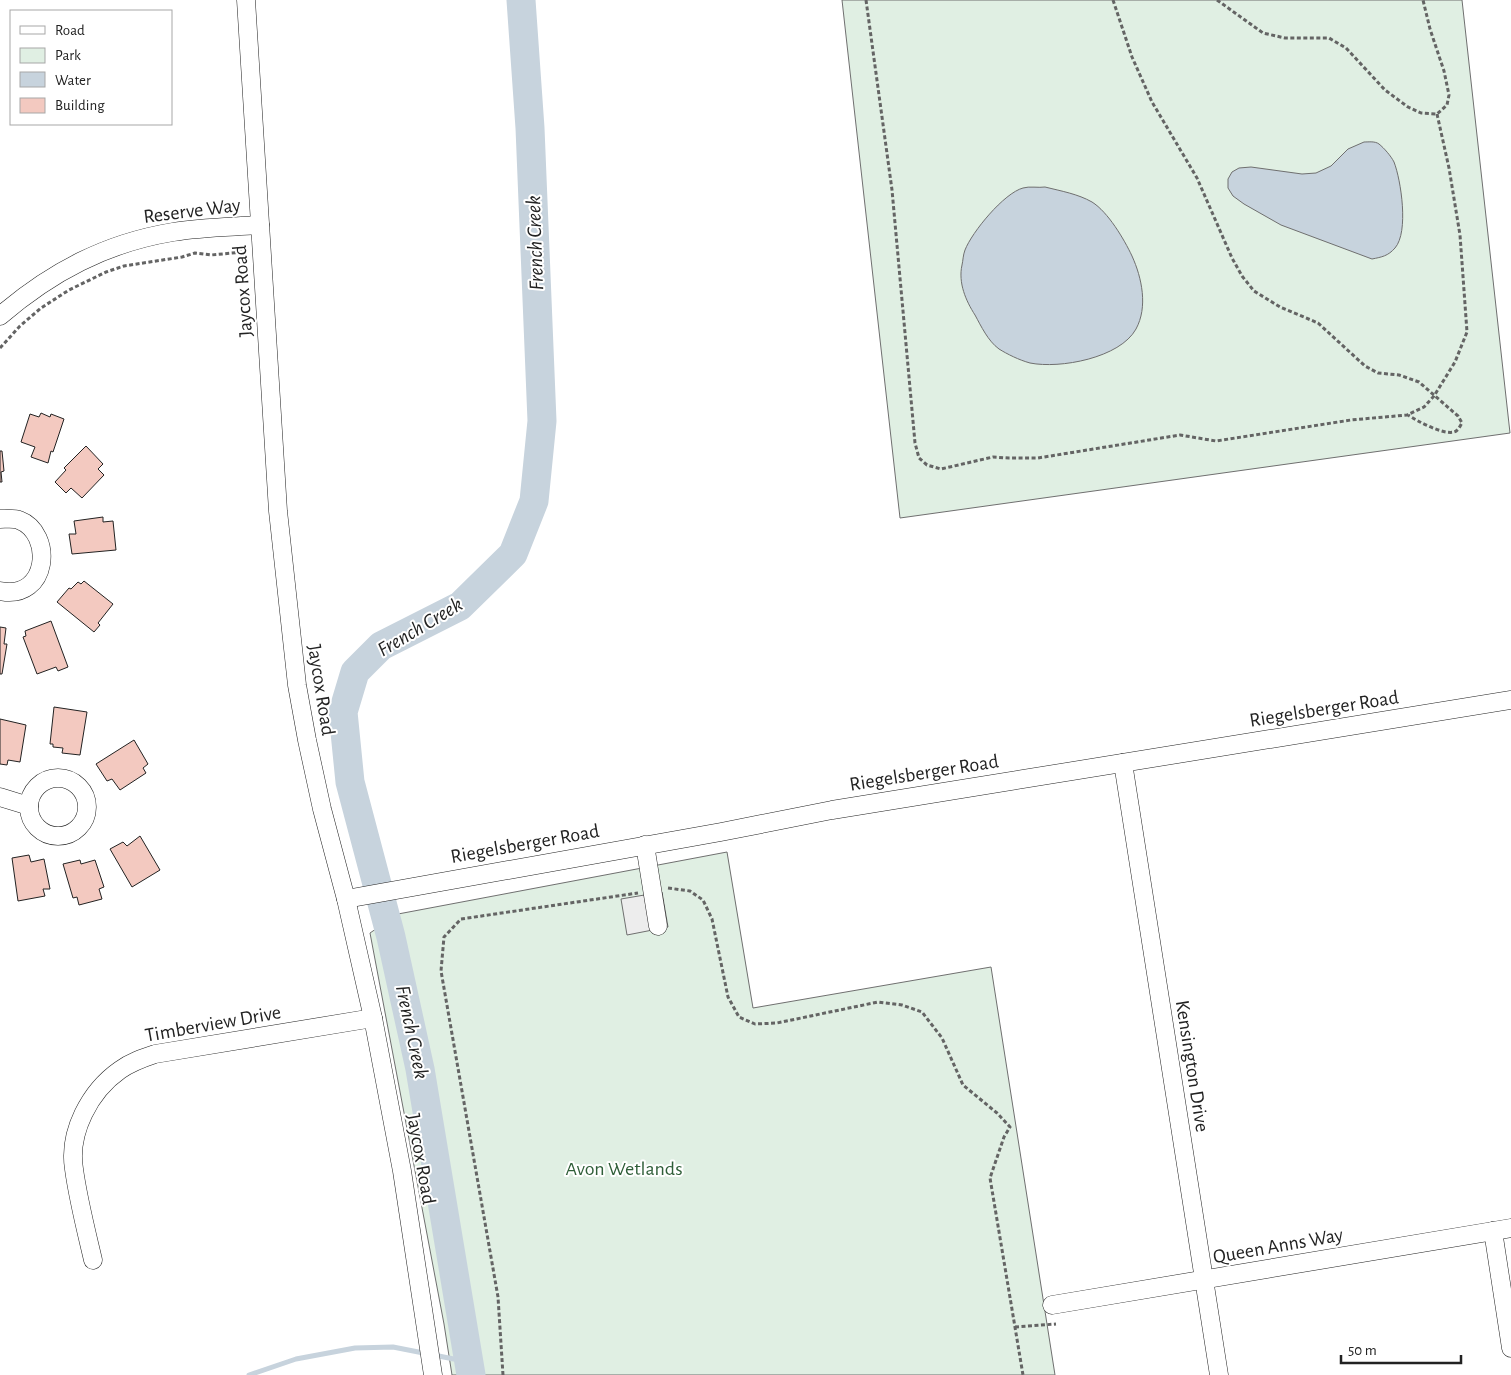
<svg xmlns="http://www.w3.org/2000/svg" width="1511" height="1375" viewBox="0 0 1511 1375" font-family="'Alegreya Sans',sans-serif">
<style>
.green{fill:#e0efe3;stroke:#6f6f6f}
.parking{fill:#ededed;stroke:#6f6f6f}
.water{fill:#c7d3dd;stroke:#6f6f6f}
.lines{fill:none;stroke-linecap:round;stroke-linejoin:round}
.stream{stroke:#c7d3dd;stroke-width:5}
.river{stroke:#c7d3dd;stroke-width:29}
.building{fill:#f3c9c0;stroke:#222}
.minor-casing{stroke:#222;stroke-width:19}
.path{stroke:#646464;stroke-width:3;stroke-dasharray:4 2.5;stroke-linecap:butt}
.minor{stroke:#fff;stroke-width:18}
.labels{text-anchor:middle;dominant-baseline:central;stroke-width:4;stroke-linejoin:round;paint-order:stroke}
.street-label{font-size:20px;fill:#222;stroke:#fff}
.park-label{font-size:20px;fill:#2f5e38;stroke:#fff}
.water-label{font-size:21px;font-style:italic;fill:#222;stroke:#fff}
</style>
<rect width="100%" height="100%" fill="#fff"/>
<g class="green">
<polygon points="842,0 1462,0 1510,433 900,518"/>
<polygon points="727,852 753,1008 991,967 1055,1375 452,1375 444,1324 370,933 398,914"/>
</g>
<polygon class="parking" points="662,892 668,927 627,935 621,899"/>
<g class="water">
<path d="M1364,142C1369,142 1375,141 1379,144C1384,148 1391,156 1394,162C1401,180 1409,232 1395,248C1388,256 1382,257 1372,259L1281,225L1244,204L1233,196L1228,188V179L1232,172L1239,168L1251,167L1302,174L1316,173L1331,166L1348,149Z"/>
<path d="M1045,187C1061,191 1078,194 1092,202C1108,212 1124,239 1132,256C1142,278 1148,307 1136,329C1120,358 1060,369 1030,363C1019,360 1007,354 999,349C988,341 981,326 975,315C966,301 958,283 962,265C963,261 963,255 965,250C972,232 1004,193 1023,188C1029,186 1039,188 1045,187Z"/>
</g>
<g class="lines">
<polyline class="stream" points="249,1375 296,1359 355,1348 393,1347 469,1362"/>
<polyline class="river" points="471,1375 420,1069 391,937 350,782 343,712 355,672 381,646 460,606 513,554 534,501 542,421 530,128 521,0"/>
</g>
<g class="building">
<polygon points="41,413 50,417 51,414 64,419 53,452 51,451 48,463 31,457 35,447 21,442 30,414 39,417"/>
<polygon points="86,446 103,464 98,469 104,475 82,498 71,488 66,493 55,482 66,470 64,468"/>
<polygon points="0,451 2,451 4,471 1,472 2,482 0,482"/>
<polygon points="103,517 103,522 113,521 116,550 72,554 69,534 76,534 74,521"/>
<polygon points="84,581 113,604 98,623 100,625 94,632 57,602 69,588 71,589 78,582 81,584"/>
<polygon points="51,621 68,667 58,671 56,667 37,674 23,637 26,636 25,631"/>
<polygon points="0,627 6,628 4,644 7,644 2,674 0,674"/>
<polygon points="54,707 87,712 80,755 62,753 63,748 53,747 53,744 50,744"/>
<polygon points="0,719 26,725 20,762 8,760 7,765 0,764"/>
<polygon points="134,740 148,764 143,768 146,773 120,790 112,779 107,781 96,764"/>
<polygon points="140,836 160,870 132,887 110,849 123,842 127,846"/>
<polygon points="29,855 31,862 44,859 50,889 43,889 45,896 18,901 12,858"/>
<polygon points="80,860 81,864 95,860 104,887 99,889 102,899 79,905 77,897 73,898 63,864"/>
</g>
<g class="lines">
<g class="minor-casing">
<g id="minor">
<polyline points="246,0 278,511 297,685 307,740 322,809 346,899 373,1018 402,1171 433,1375"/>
<path d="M0,316C51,272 106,243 173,232C201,227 231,227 260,225"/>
<path d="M0,519C6,519 14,518 19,520C54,533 49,601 0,591"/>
<polyline points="1123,763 1219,1375"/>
<circle cx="58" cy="807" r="29"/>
<polyline points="0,797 29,806"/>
<polyline points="645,845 658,926"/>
<polyline points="346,899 721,832 832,810 1511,700"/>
<polyline points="1493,1231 1511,1348"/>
<path d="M93,1260C86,1230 78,1199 74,1169C68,1132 90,1091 120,1070C131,1062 143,1058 155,1054L373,1018"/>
<polyline points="1052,1305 1511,1228"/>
</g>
</g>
<g class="path">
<polyline points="866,0 892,190 915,443 919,458 927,465 941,469 993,457 1009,458 1038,458 1180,435 1216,441 1351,420 1407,415 1424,407 1434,396 1455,362 1467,332 1460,235 1449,168 1437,114"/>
<path d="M1113,0L1132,57L1152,102L1197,178L1232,258L1242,276L1254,291L1280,307L1318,323L1365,366L1378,373L1399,375L1419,382L1458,416L1462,423C1460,426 1458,431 1454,432C1443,435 1417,421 1408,415"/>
<polyline points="1217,0 1263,33 1285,38 1329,38 1346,48 1385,90 1408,107 1421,113 1437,114 1447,105 1449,95 1444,71 1430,29 1423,0"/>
<polyline points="0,348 20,326 41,308 69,290 106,272 124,266 182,257 195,253 211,255 243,252"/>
<polyline points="668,888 690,891 703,900 712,919 728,997 739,1017 755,1024 777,1023 878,1002 902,1005 922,1012 942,1038 963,1085 997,1113 1010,1127 1004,1137 990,1178 1023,1375"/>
<polyline points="1015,1327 1056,1324"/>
<polyline points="503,1375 498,1297 441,971 444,937 461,919 638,893"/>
</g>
<use href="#minor" class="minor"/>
</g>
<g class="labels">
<g class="street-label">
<text transform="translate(192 211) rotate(-7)">Reserve Way</text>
<text transform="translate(243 291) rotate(-94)">Jaycox Road</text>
<text transform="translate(321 690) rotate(81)">Jaycox Road</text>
<text transform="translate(1324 709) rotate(-9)">Riegelsberger Road</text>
<text transform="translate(924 773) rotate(-9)">Riegelsberger Road</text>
<text transform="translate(525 844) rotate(-10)">Riegelsberger Road</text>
<text transform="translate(213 1024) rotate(-10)">Timberview Drive</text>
<text transform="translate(1192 1066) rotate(81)">Kensington Drive</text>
<text transform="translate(421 1159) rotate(80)">Jaycox Road</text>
<text transform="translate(1278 1246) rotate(-10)">Queen Anns Way</text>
</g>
<g class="park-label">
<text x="624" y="1169">Avon Wetlands</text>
</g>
<g class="water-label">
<text transform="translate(535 243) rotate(-92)">French Creek</text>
<text transform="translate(420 627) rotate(-31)">French Creek</text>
<text transform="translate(412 1032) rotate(78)">French Creek</text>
</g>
</g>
<rect x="10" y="10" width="162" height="115" fill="#ffffff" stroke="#a7a7a7"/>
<rect x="20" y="26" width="25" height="8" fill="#ffffff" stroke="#a7a7a7"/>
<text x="55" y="35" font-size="15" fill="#222222">Road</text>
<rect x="20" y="48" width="25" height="15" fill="#e0efe3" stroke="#a7a7a7"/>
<text x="55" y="60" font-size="15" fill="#222222">Park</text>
<rect x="20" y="72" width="25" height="15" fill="#c7d3dd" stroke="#a7a7a7"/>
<text x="55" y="85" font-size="15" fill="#222222">Water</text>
<rect x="20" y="98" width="25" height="15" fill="#f3c9c0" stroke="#a7a7a7"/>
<text x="55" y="110" font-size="15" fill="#222222">Building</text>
<path d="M1341 1355v8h120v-8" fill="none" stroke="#222222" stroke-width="2.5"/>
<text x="1348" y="1355" font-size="15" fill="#222222" stroke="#ffffff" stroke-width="4" paint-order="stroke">50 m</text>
</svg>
